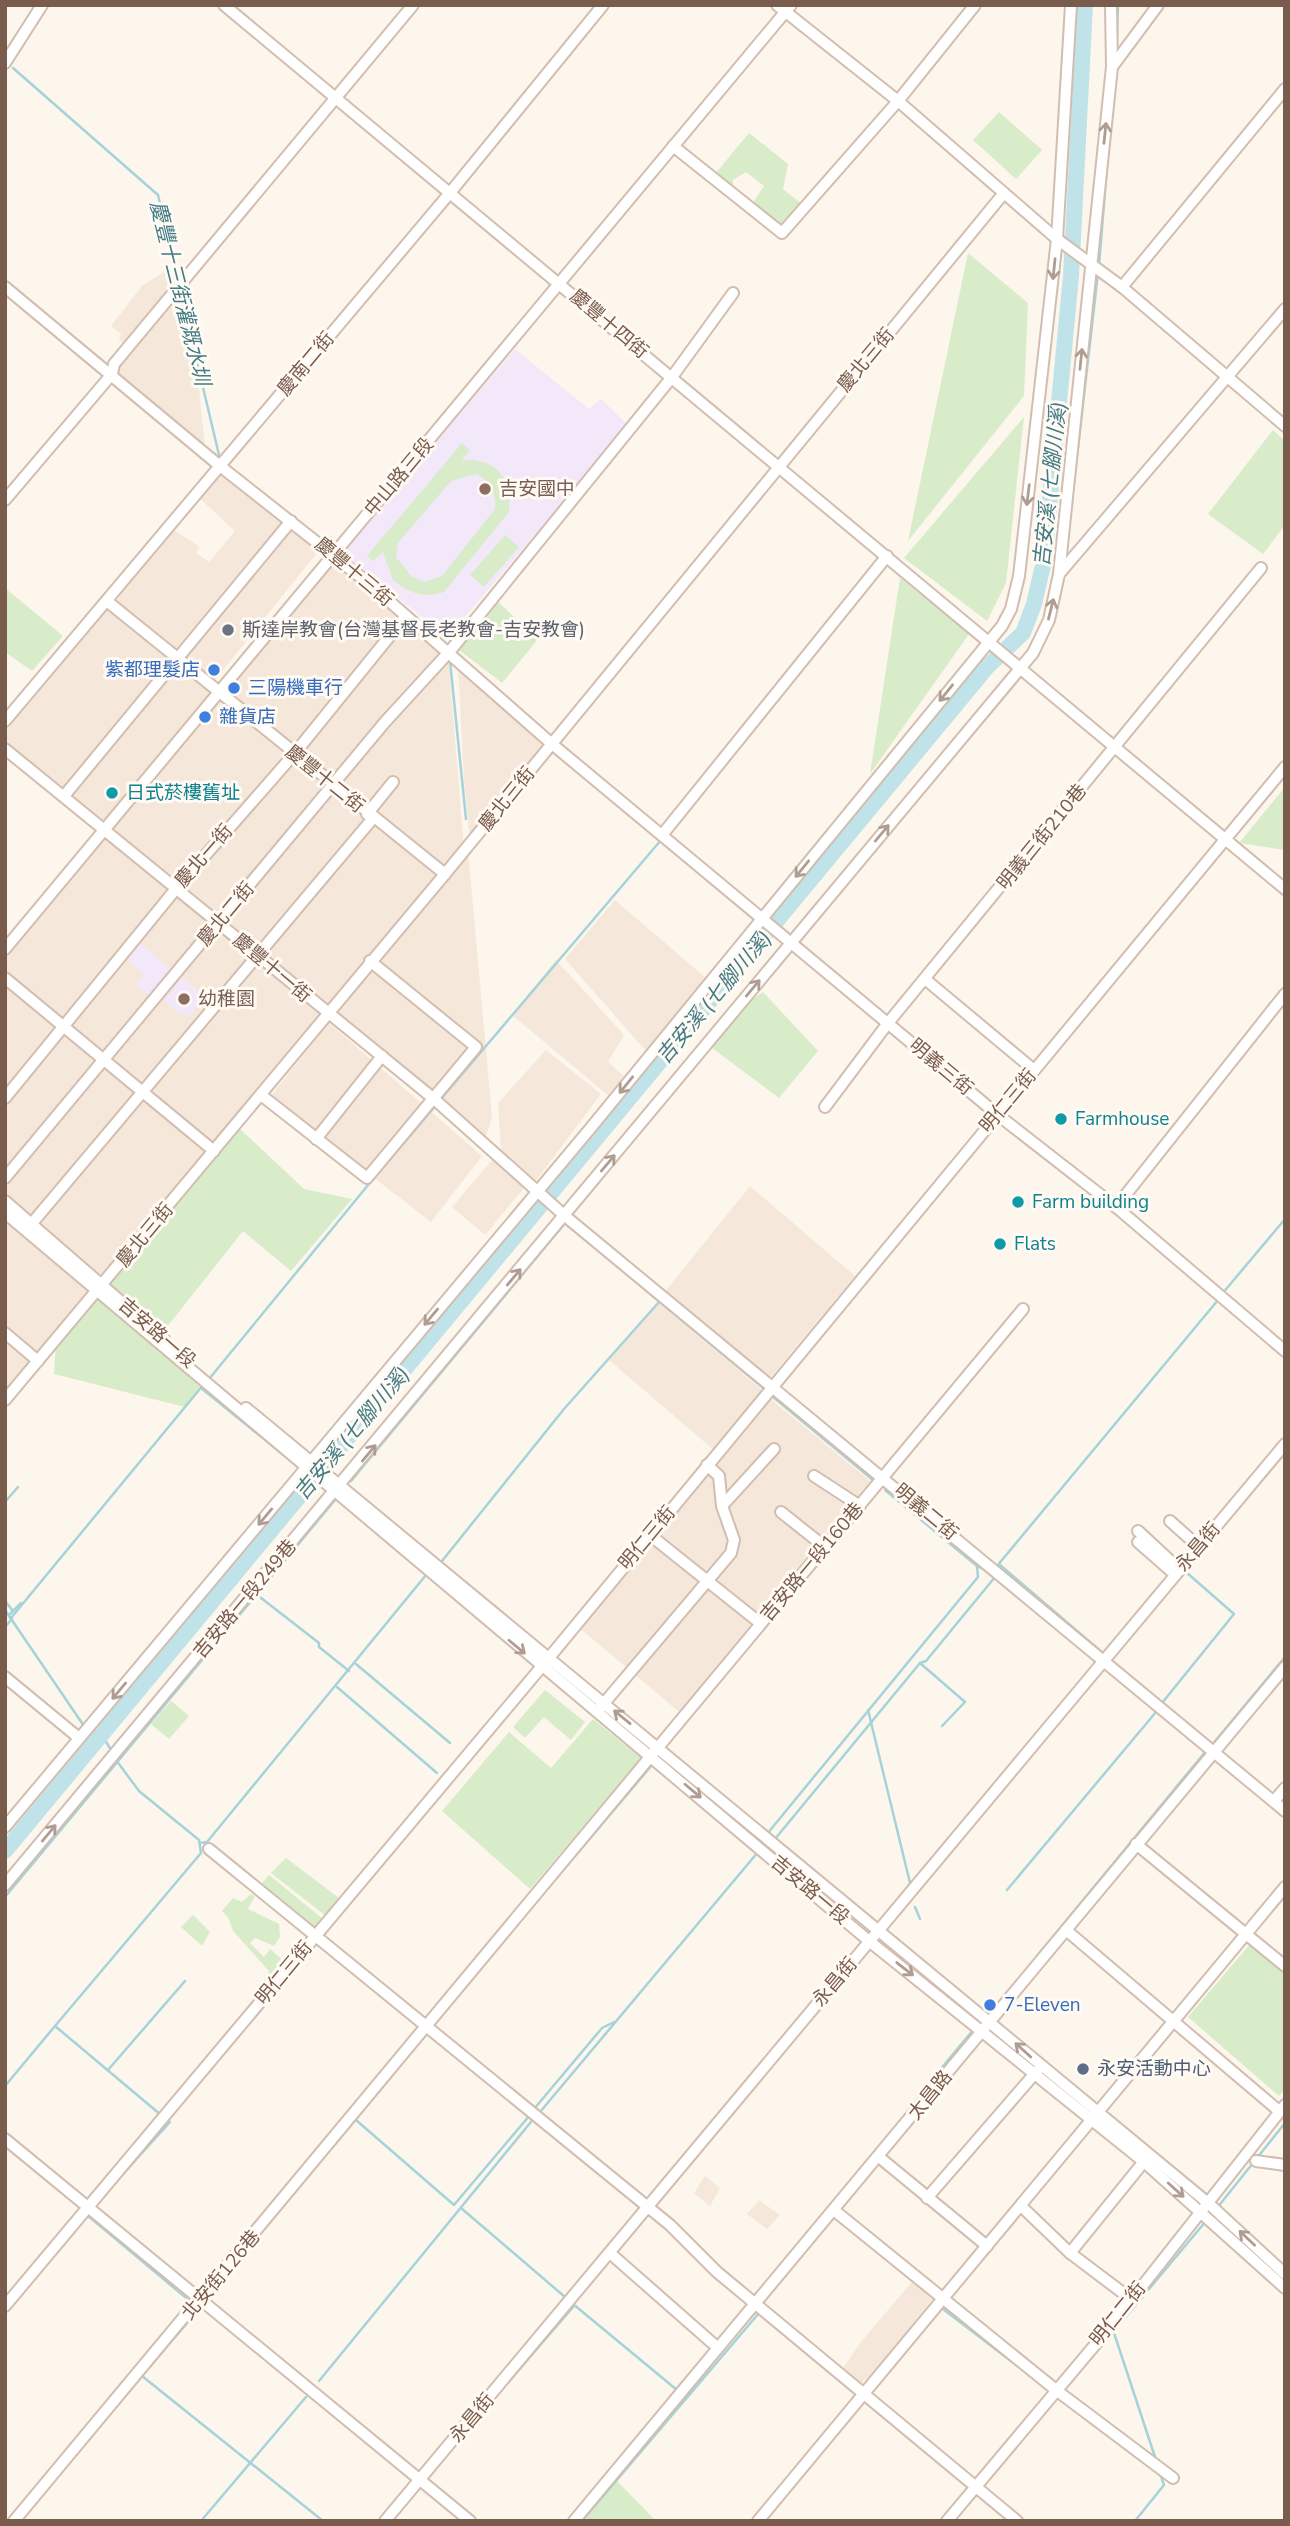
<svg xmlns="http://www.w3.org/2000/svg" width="1290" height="2526" viewBox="0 0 1290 2526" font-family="'Nunito Sans','Noto Sans TC',sans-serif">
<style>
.residential{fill:#f5e8da}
.education{fill:#f3e8fa}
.green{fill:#d8ecc9;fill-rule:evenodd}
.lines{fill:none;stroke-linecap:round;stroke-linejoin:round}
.stream{stroke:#a5d3da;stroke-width:2.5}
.river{stroke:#bfe3e8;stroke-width:16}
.minor-casing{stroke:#d1beb0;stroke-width:14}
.minor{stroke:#fff;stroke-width:10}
.oneway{stroke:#af9d94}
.education-dot{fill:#8d6e63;stroke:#fffaf3;stroke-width:2.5}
.worship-dot{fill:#6b7280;stroke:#fffaf3;stroke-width:2.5}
.shop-dot{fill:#3f7fe0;stroke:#fffaf3;stroke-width:2.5}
.culture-dot{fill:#0f9aa8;stroke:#fffaf3;stroke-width:2.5}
.service-dot{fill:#5c6f8a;stroke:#fffaf3;stroke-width:2.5}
.labels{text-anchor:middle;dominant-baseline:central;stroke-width:6;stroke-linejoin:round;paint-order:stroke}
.street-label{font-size:19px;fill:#7a5c4d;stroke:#fffaf3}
.education-label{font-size:19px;fill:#785e54;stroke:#fffaf3;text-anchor:start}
.worship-label{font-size:19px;fill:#5b616d;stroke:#fffaf3;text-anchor:start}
.shop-label{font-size:19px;fill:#366cbe;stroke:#fffaf3;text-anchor:start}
.culture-label{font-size:19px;fill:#0d838f;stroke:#fffaf3;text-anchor:start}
.service-label{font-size:19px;fill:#4e5e75;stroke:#fffaf3;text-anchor:start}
.water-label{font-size:21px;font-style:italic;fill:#437c86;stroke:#fffaf3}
</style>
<rect width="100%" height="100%" fill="#fdf6ec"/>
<g class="residential">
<polygon points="168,269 197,369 205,447 113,369 131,349 119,340 121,334 111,326 142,286"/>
<polygon points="220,465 321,548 215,680 115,602 172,529 200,547 196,553 209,562 235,531 196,495"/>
<polygon points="334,561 448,654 464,849 329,1013 110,831"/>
<polygon points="109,608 215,687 102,824 5,740 5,732"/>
<polygon points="458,665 547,743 470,839 464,780"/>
<polygon points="107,834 324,1014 213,1146 5,975 5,955 50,898"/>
<polygon points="468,850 492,1117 485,1139 333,1016"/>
<polygon points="615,900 706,978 646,1051 565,959"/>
<polygon points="556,960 624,1035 608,1062 624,1076 610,1097 512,1015"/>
<polygon points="5,980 209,1150 104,1278 5,1194"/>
<polygon points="329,1023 482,1156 431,1222 270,1097"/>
<polygon points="546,1050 601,1094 535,1182 501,1151 498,1103"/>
<polygon points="492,1160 524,1188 485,1235 452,1207"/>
<polygon points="750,1186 855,1276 769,1379 664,1293"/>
<polygon points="5,1219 96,1292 5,1400"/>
<polygon points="659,1303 762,1390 715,1451 609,1360"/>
<polygon points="767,1396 870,1481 684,1716 577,1626"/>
<polygon points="705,2176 720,2188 710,2206 694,2193"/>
<polygon points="759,2200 780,2215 767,2229 747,2214"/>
<polygon points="915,2278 936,2294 868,2382 865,2379 860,2386 841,2371 861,2342"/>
</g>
<g class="education">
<polygon points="515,349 589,409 601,399 628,425 448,637 341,554"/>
<polygon points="139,942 174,972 152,998 136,984 144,975 125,958"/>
<polygon points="182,978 205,997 189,1017 183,1012 180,1015 164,1001"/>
</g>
<g class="green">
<polygon points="999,112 1042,150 1016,179 973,140"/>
<polygon points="749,133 788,164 783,189 802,204 784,227 752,204 764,186 746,172 733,180 733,188 715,174"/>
<polygon points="968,253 1028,303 1024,396 908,541"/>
<polygon points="1024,417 1006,583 987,621 904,558"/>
<polygon points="1273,430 1285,441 1285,525 1263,554 1208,514"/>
<path d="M462,443L470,450L462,460C497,458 512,479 509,512L444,592C423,599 410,593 393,580L383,552L373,561L367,556ZM476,474C490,481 497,493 495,509L442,576L424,582L411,576L396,557L398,543L451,481Z"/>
<polygon points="505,535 519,547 484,587 470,575"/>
<polygon points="900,578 969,634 870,774"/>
<polygon points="5,588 63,636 32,671 5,652"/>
<polygon points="496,600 538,639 502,683 459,650"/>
<polygon points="1285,787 1285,850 1239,843"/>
<polygon points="763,992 818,1051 779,1098 708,1045 736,1010"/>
<polygon points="238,1127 304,1189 352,1199 291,1271 243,1231 163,1332 102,1286"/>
<polygon points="96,1292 201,1388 185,1407 54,1374 56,1340"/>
<polygon points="545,1690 585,1722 571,1740 544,1717 525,1738 513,1727"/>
<polygon points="171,1701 189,1716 169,1739 151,1724"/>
<polygon points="593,1719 641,1758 530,1889 442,1811 509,1732 551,1768"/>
<polygon points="286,1858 339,1898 326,1916 271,1873"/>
<polygon points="269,1875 323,1919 313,1931 259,1887"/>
<polygon points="251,1894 255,1896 248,1909 279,1924 280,1937 274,1946 255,1938 250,1943 264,1957 270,1949 286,1963 265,1992 260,1987 269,1971 233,1931 228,1917 222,1911 233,1898 242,1902"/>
<polygon points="193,1915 210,1932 202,1946 181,1927"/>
<polygon points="1256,1937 1285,1963 1285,2089 1279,2096 1188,2017"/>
<polygon points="617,2481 656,2521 584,2521"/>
</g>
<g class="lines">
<g class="stream">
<polyline points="1117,36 1118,5"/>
<polyline points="13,68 158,195 178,280"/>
<polyline points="1099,266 1108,154"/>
<polyline points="180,290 219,455"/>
<polyline points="1070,517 1098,273"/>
<polyline points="1059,600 1063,579"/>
<polyline points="450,661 466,819"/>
<polyline points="1027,669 1036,658"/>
<polyline points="829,905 1023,674"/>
<polyline points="441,1099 661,840"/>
<polyline points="380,1171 437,1104"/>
<polyline points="570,1217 599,1182"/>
<polyline points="565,1223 767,1391"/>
<polyline points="1222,1294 1285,1219"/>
<polyline points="209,1379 373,1179"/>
<polyline points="201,1388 301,1469"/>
<polyline points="772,1396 873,1480"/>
<polyline points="351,1481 566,1222"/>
<polyline points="885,1490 977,1566 988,1571"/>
<polyline points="5,1502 18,1487"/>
<polyline points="442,1561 564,1409 659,1302"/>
<polyline points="1000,1565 1104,1654"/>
<polyline points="997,1566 1218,1300"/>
<polyline points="256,1594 319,1643 319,1647 349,1671"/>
<polyline points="1165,1595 1285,1453"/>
<polyline points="5,1601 13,1611"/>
<polyline points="5,1610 84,1726"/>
<polyline points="9,1615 21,1603"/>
<polyline points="11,1618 204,1384"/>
<polyline points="5,1627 12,1619"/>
<polyline points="144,1653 214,1570"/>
<polyline points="920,1663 965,1702 942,1726"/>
<polyline points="356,1664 450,1743"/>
<polyline points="337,1687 437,1773"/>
<polyline points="1162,1703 1234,1614 1186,1572"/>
<polyline points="868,1710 911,1887"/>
<polyline points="102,1735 111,1750"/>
<polyline points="92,1737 97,1742"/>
<polyline points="1211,1746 1285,1657"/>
<polyline points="116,1760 139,1791 199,1840 201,1853 55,2026 161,2115"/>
<polyline points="767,1834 978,1577 977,1566"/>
<polyline points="775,1839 920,1663 926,1661 995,1577"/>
<polyline points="200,1843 207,1842 426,1575"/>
<polyline points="548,1888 652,1765"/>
<polyline points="1007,1890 1156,1712"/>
<polyline points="5,1897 335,1500"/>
<polyline points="915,1907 920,1919"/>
<polyline points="1037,1956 1206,1751"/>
<polyline points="988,2014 998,2004"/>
<polyline points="108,2070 185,1981"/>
<polyline points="934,2077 974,2029"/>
<polyline points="5,2086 55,2026"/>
<polyline points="534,2109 602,2028 614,2022"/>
<polyline points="540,2112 758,1852"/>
<polyline points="356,2120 454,2205 530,2115"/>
<polyline points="114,2184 170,2122 166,2119"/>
<polyline points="461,2208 565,2297"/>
<polyline points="1217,2208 1285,2123"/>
<polyline points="87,2215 191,2302"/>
<polyline points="267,2225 391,2077"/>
<polyline points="573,2304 677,2390"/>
<polyline points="939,2306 1049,2390"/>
<polyline points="197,2307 199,2309 142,2376 323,2521"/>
<polyline points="1114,2333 1156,2460"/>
<polyline points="319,2381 535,2117"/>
<polyline points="1071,2382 1206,2221"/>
<polyline points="498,2394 574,2306"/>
<polyline points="90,2438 142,2376"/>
<polyline points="201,2521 306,2397"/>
<polyline points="582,2521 759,2313"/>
<polyline points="1135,2521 1164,2485 1160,2473"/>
</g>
<polyline class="river" points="5,1851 988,666 1023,633 1034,604 1044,561 1071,276 1085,5"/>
<g class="minor-casing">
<g id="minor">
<polyline points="224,5 1285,889"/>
<polyline points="777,5 898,101 1057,239 1122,287 1285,426"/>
<polyline points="5,63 42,5"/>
<polyline points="1112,67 1158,5"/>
<polyline points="673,146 782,233 898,101 975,5"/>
<polyline points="5,287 220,466 372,586 552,744 998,1115 1116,1207 1285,1351"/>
<polyline points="1122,287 1285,89"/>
<polyline points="5,500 112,374 114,364 413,5"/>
<polyline points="1059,574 1285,309"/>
<polyline points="108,602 445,874"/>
<polyline points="5,721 449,194 603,5"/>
<polyline points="5,749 433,1098 565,1216 1285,1811"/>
<polyline points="64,796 291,521"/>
<polyline points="367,814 393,782"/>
<polyline points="662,835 887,556"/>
<polyline points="5,949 791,5"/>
<polyline points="5,978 214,1151"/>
<polyline points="925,979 1034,1070"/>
<polyline points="261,1095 367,1178 476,1047 370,961"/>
<polyline points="5,1098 175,890 295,753 406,616"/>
<polyline points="825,1107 888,1023 1261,568"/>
<polyline points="316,1139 382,1056"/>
<polyline points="5,1178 385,722 450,651 672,377 733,293"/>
<polyline points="5,1201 164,1339"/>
<polyline points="1116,1207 1285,994"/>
<polyline points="5,1213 869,1941 1143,2161 1285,2288"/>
<polyline points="28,1228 374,817"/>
<polyline points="5,1333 38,1361"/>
<polyline points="5,1400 445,874 1004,193"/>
<polyline points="246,1408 1208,2203 1285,2274"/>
<polyline points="814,1476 860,1506"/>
<polyline points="722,1506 774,1449"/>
<polyline points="781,1512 825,1547"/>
<polyline points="1170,1521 1198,1546"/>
<polyline points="1138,1531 1180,1570"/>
<polyline points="650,1535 760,1623"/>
<polyline points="1138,1542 1171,1571"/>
<polyline points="5,1677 79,1738"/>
<polyline points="600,1708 731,1553 734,1540 722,1506 719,1476 707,1465"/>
<polyline points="1274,1801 1285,1788"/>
<polyline points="5,1827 589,1130 1002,626 1011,609 1019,576 1057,239 1071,5"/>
<polyline points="1136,1844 1285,1966"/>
<polyline points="209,1849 670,2225 717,2272 1017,2521"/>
<polyline points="5,1885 1033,653 1049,620 1059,574 1112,67 1111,5"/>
<polyline points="1066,1930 1279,2111"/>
<polyline points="5,2139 470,2521"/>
<polyline points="879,2157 987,2246"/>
<polyline points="1256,2161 1285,2165"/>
<polyline points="927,2198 1037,2071"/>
<polyline points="1021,2206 1070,2253 1131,2299"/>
<polyline points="835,2211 1056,2390 1173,2478"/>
<polyline points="1070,2253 1146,2159"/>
<polyline points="611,2254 718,2348"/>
<polyline points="5,2306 548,1659 1285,767"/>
<polyline points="14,2521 1023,1309"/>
<polyline points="385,2521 1285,1444"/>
<polyline points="574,2521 1285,1667"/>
<polyline points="758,2521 1285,1887"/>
<polyline points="947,2521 1110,2327 1285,2105"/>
</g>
</g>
<use href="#minor" class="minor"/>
</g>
<defs><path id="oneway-shaft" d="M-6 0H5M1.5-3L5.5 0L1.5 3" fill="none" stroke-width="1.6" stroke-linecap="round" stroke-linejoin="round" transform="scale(1.75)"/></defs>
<g class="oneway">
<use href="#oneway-shaft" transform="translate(1105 133) rotate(-84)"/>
<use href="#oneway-shaft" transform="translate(1054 269) rotate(96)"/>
<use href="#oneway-shaft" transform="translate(1081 359) rotate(-84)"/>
<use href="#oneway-shaft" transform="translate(1028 495) rotate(97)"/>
<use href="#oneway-shaft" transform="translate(1051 609) rotate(-76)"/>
<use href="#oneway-shaft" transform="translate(946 693) rotate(129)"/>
<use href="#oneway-shaft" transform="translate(882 833) rotate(-50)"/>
<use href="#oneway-shaft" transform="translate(802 869) rotate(129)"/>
<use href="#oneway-shaft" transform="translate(753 988) rotate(-50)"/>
<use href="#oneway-shaft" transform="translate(626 1085) rotate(129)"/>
<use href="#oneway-shaft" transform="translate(608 1163) rotate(-50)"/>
<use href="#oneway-shaft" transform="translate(514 1277) rotate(-50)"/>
<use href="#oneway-shaft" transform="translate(431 1317) rotate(130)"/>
<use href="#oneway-shaft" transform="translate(369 1453) rotate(-50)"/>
<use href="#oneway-shaft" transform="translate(265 1517) rotate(130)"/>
<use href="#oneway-shaft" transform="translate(517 1647) rotate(40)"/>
<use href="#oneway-shaft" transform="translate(119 1691) rotate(130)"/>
<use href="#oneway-shaft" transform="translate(622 1717) rotate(-141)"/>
<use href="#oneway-shaft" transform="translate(693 1791) rotate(40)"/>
<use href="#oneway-shaft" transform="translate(49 1833) rotate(-50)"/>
<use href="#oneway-shaft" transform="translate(905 1969) rotate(38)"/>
<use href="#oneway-shaft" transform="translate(1023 2050) rotate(-138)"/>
<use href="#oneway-shaft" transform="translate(1176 2190) rotate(42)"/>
<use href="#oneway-shaft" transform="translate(1247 2238) rotate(-137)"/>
</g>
<g class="education-dot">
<circle cx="485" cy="489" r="7"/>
<circle cx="184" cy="999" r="7"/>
</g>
<circle class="worship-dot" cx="228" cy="630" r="7"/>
<g class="shop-dot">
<circle cx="214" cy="670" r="7"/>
<circle cx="234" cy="688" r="7"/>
<circle cx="205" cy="717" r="7"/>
<circle cx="990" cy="2005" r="7"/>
</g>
<g class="culture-dot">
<circle cx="112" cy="793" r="7"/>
<circle cx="1061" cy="1119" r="7"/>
<circle cx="1018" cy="1202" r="7"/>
<circle cx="1000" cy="1244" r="7"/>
</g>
<circle class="service-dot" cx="1083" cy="2069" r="7"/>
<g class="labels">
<g class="street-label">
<text transform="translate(609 324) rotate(40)">慶豐十四街</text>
<text transform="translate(866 360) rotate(-50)">慶北三街</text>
<text transform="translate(306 364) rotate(-50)">慶南二街</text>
<text transform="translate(399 477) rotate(-50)">中山路三段</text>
<text transform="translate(354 572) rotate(40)">慶豐十三街</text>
<text transform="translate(325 779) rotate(39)">慶豐十二街</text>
<text transform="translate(507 799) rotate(-51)">慶北三街</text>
<text transform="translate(1042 837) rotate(-51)">明義三街210巷</text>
<text transform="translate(204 856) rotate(-49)">慶北一街</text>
<text transform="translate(226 914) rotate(-50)">慶北二街</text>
<text transform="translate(272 968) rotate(40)">慶豐十一街</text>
<text transform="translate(941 1067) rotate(40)">明義三街</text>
<text transform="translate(1008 1101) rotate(-50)">明仁三街</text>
<text transform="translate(145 1235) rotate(-50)">慶北三街</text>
<text transform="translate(157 1333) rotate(41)">吉安路一段</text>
<text transform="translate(926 1512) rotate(40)">明義二街</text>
<text transform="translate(647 1538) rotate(-50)">明仁三街</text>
<text transform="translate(1198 1547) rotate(-50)">永昌街</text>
<text transform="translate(812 1562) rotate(-50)">吉安路一段160巷</text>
<text transform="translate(245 1599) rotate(-50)">吉安路一段249巷</text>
<text transform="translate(810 1890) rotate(40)">吉安路一段</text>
<text transform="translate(284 1973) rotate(-50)">明仁三街</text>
<text transform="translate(835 1982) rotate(-50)">永昌街</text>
<text transform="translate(930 2095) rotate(-51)">太昌路</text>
<text transform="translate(221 2275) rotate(-50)">北安街126巷</text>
<text transform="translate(1118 2314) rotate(-51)">明仁二街</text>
<text transform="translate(472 2418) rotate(-50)">永昌街</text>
</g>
<g class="education-label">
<text x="499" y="489">吉安國中</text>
<text x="198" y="999">幼稚園</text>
</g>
<g class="worship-label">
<text x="242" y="630">斯達岸教會(台灣基督長老教會-吉安教會)</text>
</g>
<g class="shop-label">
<text x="200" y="670" text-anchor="end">紫都理髮店</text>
<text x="248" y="688">三陽機車行</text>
<text x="219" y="717">雜貨店</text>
<text x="1004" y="2005">7-Eleven</text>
</g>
<g class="culture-label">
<text x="126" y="793">日式菸樓舊址</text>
<text x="1075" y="1119">Farmhouse</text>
<text x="1032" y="1202">Farm building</text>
<text x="1014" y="1244">Flats</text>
</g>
<g class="service-label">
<text x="1097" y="2069">永安活動中心</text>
</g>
<g class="water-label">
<text transform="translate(180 293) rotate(76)">慶豐十三街灌溉水圳</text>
<text transform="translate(1050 484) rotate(-84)">吉安溪 (七腳川溪)</text>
<text transform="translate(714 997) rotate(-50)">吉安溪 (七腳川溪)</text>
<text transform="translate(352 1433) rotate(-50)">吉安溪 (七腳川溪)</text>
</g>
</g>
<rect width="1290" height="2526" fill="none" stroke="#7a5c4d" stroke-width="14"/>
</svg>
